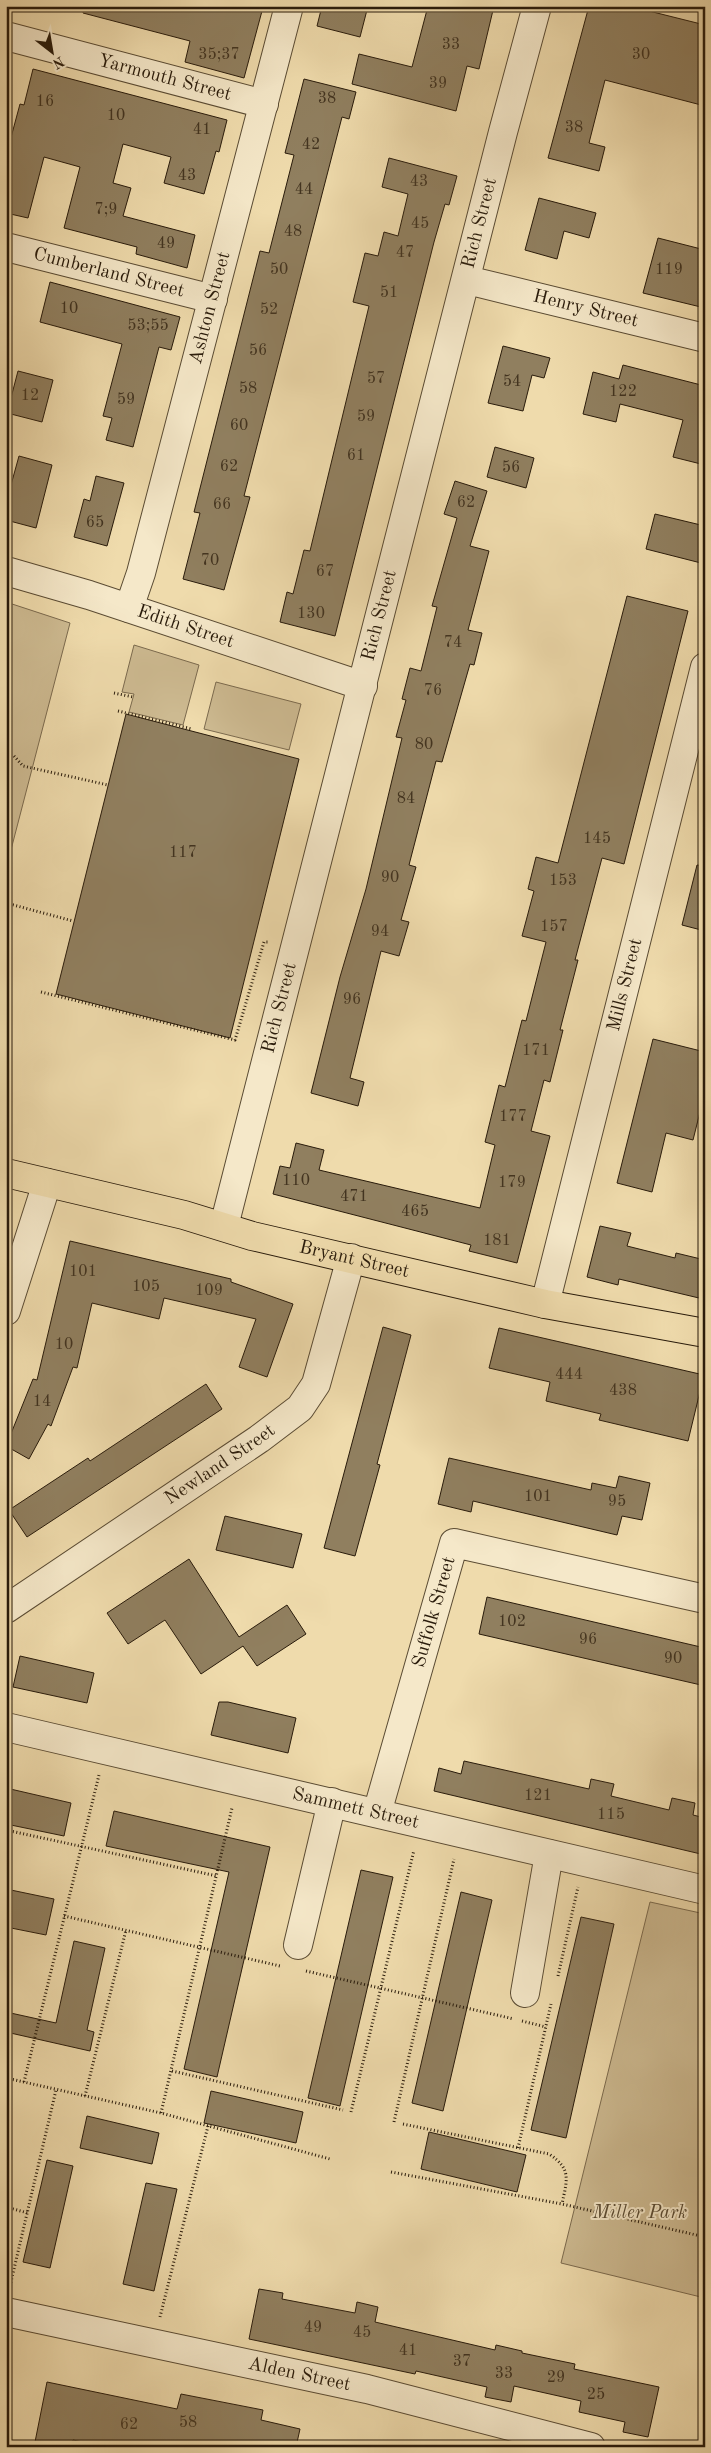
<svg xmlns="http://www.w3.org/2000/svg" width="711" height="2453" viewBox="0 0 711 2453" font-family="'Old Standard TT',serif">
<style>
.green{fill:#cdba91;stroke:#7b6a4e}
.building{fill:#907f5f;stroke:#291b0b}
.lines{fill:none;stroke-linecap:round;stroke-linejoin:round}
.minor-casing{stroke:#5a4b33;stroke-width:30}
.major-casing{stroke:#291b0b;stroke-width:30}
.path{stroke:#291b0b;stroke-width:3;stroke-dasharray:1 2.5;stroke-linecap:butt}
.minor{stroke:#f5e8c9;stroke-width:28}
.major{stroke:#efdbac;stroke-width:28}
.labels{text-anchor:middle;dominant-baseline:central;stroke-width:4;stroke-linejoin:round;paint-order:stroke}
.number-label{font-size:16px;fill:#433420}
.street-label{font-size:19px;fill:#291b0b;stroke:#f5e8c9}
.park-label{font-size:19px;font-style:italic;fill:#5a4b33;stroke:#f5e8c9}
</style>
<rect width="100%" height="100%" fill="#efdbac"/>
<filter id="stains"><feTurbulence type="fractalNoise" baseFrequency=".004" numOctaves="4"/><feColorMatrix values="0 0 0 0 .2 0 0 0 0 .09 0 0 0 0 .02 0 0 0 .5 -.17"/></filter>
<radialGradient id="worn" r=".72"><stop offset=".6" stop-color="#630" stop-opacity="0"/><stop offset="1" stop-color="#630" stop-opacity=".3"/></radialGradient>
<g class="green">
<polygon points="6,602 70,623 6,869"/>
<polygon points="134,645 199,665 183,725 129,712 134,694 122,692"/>
<polygon points="216,682 301,704 289,750 204,729"/>
<polygon points="650,1902 705,1914 705,2298 561,2263"/>
</g>
<g class="building">
<polygon points="84,6 243,6 262,11 244,78 185,62 190,41 83,13"/>
<polygon points="322,6 368,6 360,37 317,26"/>
<polygon points="428,6 494,6 479,69 467,66 456,111 352,84 359,54 412,67"/>
<polygon points="589,6 629,6 705,25 705,106 605,80 589,143 605,147 599,171 548,158"/>
<polygon points="33,69 227,120 219,152 216,151 204,194 164,183 171,157 123,144 113,183 131,188 123,216 195,235 187,268 136,254 137,247 64,228 80,167 44,157 28,218 6,213 6,156 20,104 24,105"/>
<polygon points="304,79 356,92 349,119 342,117 244,496 250,497 224,590 183,579 200,513 194,512 260,251 269,253 294,155 285,153"/>
<polygon points="389,158 457,176 449,205 445,204 434,242 335,636 280,622 287,592 293,594 304,550 310,551 369,306 353,302 365,253 378,256 384,232 398,236 408,194 382,187"/>
<polygon points="539,198 596,213 589,238 564,231 557,259 525,250"/>
<polygon points="658,238 705,250 705,308 643,293"/>
<polygon points="50,282 180,317 171,350 159,347 133,447 106,440 112,418 103,416 122,344 40,322"/>
<polygon points="503,346 550,358 544,378 532,375 523,411 488,403"/>
<polygon points="623,365 705,386 705,465 673,457 683,420 620,404 616,422 583,414 593,372 619,379"/>
<polygon points="18,371 53,380 42,422 7,413"/>
<polygon points="495,447 534,458 526,488 487,477"/>
<polygon points="19,456 52,465 36,528 6,520 6,503"/>
<polygon points="96,476 124,483 107,546 74,537 84,499 90,501"/>
<polygon points="455,481 487,491 470,546 489,551 468,630 482,633 474,665 470,664 442,762 436,761 409,865 416,867 401,920 409,922 399,956 381,951 350,1078 364,1082 358,1106 311,1093 340,977 366,889 402,738 396,737 406,700 402,699 410,668 421,671 437,607 432,606 457,518 444,514"/>
<polygon points="655,514 705,526 705,547 701,563 646,549"/>
<polygon points="627,596 688,611 624,864 602,858 575,960 578,960 560,1030 563,1030 550,1082 544,1080 531,1131 550,1136 517,1263 469,1251 471,1245 273,1194 280,1166 290,1168 296,1143 324,1150 319,1170 480,1208 495,1145 485,1142 499,1085 505,1087 522,1020 526,1021 546,942 522,936 534,891 528,889 536,857 558,863"/>
<polygon points="126,714 299,759 230,1038 56,994"/>
<polygon points="697,865 705,866 705,931 682,925"/>
<polygon points="653,1039 705,1052 705,1092 693,1140 666,1133 652,1192 617,1183"/>
<polygon points="600,1226 631,1233 627,1246 675,1258 676,1253 705,1260 705,1276 699,1298 619,1279 618,1285 587,1277"/>
<polygon points="70,1241 231,1279 231,1282 293,1304 267,1377 239,1367 256,1319 164,1298 159,1319 92,1303 77,1368 73,1367 51,1426 48,1424 29,1459 6,1446 33,1379 37,1380"/>
<polygon points="383,1327 411,1335 377,1464 380,1465 355,1556 324,1548"/>
<polygon points="499,1328 704,1375 688,1441 599,1420 601,1414 546,1401 550,1382 489,1368"/>
<polygon points="206,1384 222,1409 27,1537 9,1510 88,1458 90,1461"/>
<polygon points="449,1458 591,1490 592,1483 616,1488 619,1476 650,1483 642,1520 622,1516 617,1535 473,1501 471,1512 438,1504"/>
<polygon points="225,1516 302,1534 293,1568 216,1550"/>
<polygon points="189,1559 239,1637 287,1605 306,1634 257,1666 243,1646 201,1674 165,1620 128,1644 107,1613"/>
<polygon points="487,1597 705,1648 705,1670 701,1685 479,1634"/>
<polygon points="20,1656 94,1673 87,1703 13,1687"/>
<polygon points="219,1702 228,1702 296,1718 288,1753 211,1735"/>
<polygon points="464,1761 589,1789 591,1779 614,1784 611,1796 669,1810 672,1798 695,1803 693,1815 705,1818 705,1855 434,1791 439,1768 461,1774"/>
<polygon points="6,1788 71,1803 64,1836 6,1824"/>
<polygon points="114,1811 270,1847 217,2077 184,2069 229,1872 106,1846"/>
<polygon points="361,1870 393,1877 340,2106 308,2098"/>
<polygon points="6,1889 54,1899 46,1935 6,1927"/>
<polygon points="461,1892 492,1900 443,2111 412,2103"/>
<polygon points="581,1917 614,1924 566,2138 531,2130"/>
<polygon points="74,1941 105,1948 87,2030 94,2032 90,2051 6,2032 6,2012 56,2023"/>
<polygon points="211,2091 303,2112 296,2143 204,2123"/>
<polygon points="87,2116 159,2133 152,2164 80,2148"/>
<polygon points="429,2132 526,2155 517,2192 421,2169"/>
<polygon points="47,2160 73,2166 50,2268 23,2262"/>
<polygon points="146,2183 177,2189 154,2291 123,2284"/>
<polygon points="259,2289 283,2293 282,2299 355,2313 357,2302 378,2307 375,2322 495,2350 496,2345 522,2351 522,2353 575,2364 574,2369 659,2387 648,2437 623,2432 625,2422 579,2412 581,2401 514,2386 511,2402 485,2397 487,2387 416,2371 415,2374 249,2339"/>
<polygon points="47,2382 177,2409 181,2394 263,2410 261,2420 300,2429 296,2447 107,2447 73,2440 72,2447 34,2447"/>
</g>
<g class="lines">
<g class="minor-casing">
<g id="minor">
<path id="s1" d="M6,36L264,104"/>
<path id="s2" d="M6,247L213,299"/>
<path id="s3" d="M467,280L705,338"/>
<path id="s4" d="M6,571L89,595L363,686"/>
<path id="s5" d="M129,608L141,573L289,6"/>
<path id="s6" d="M224,1226L503,132L537,6"/>
<path id="s7" d="M545,1304L705,667"/>
<polyline points="6,1311 47,1183"/>
<path id="s8" d="M6,1609L259,1439L300,1408L316,1384L351,1258"/>
<path id="s9" d="M6,1727L705,1890"/>
<path id="s10" d="M377,1813L454,1543L705,1599"/>
<polyline points="298,1945 332,1802"/>
<polyline points="525,1993 549,1854"/>
<path id="s11" d="M6,2312L367,2389L591,2447"/>
</g>
</g>
<g class="major-casing">
<g id="major">
<path id="s12" d="M6,1173L184,1215L252,1236L545,1304L705,1333"/>
</g>
</g>
<g class="path">
<polyline points="114,693 133,697"/>
<polyline points="118,711 192,729"/>
<polyline points="14,756 23,766 108,785"/>
<polyline points="6,903 73,921"/>
<polyline points="41,992 235,1040 264,942 268,942"/>
<polyline points="6,1830 217,1876"/>
<polyline points="64,1916 280,1966"/>
<polyline points="306,1971 514,2019"/>
<polyline points="558,1976 578,1887"/>
<polyline points="522,2021 546,2027"/>
<polyline points="172,2071 343,2110"/>
<polyline points="6,2078 161,2113 330,2159"/>
<polyline points="24,2082 99,1775"/>
<polyline points="85,2096 126,1930"/>
<polyline points="351,2112 414,1850"/>
<polyline points="161,2113 232,1808"/>
<polyline points="394,2122 454,1859"/>
<path d="M403,2124L549,2154C572,2169 567,2180 562,2204"/>
<polyline points="518,2148 551,2004"/>
<polyline points="391,2172 562,2204 705,2237"/>
<polyline points="6,2207 28,2213"/>
<polyline points="10,2286 56,2090"/>
<polyline points="160,2317 208,2126"/>
</g>
<use href="#minor" class="minor"/>
<use href="#major" class="major"/>
</g>
<g class="labels">
<g class="number-label">
<text x="451" y="45">33</text>
<text x="219" y="55">35;37</text>
<text x="641" y="55">30</text>
<text x="438" y="84">39</text>
<text x="327" y="99">38</text>
<text x="45" y="102">16</text>
<text x="116" y="116">10</text>
<text x="574" y="128">38</text>
<text x="202" y="130">41</text>
<text x="311" y="145">42</text>
<text x="187" y="176">43</text>
<text x="419" y="182">43</text>
<text x="304" y="190">44</text>
<text x="106" y="210">7;9</text>
<text x="420" y="224">45</text>
<text x="293" y="232">48</text>
<text x="166" y="244">49</text>
<text x="405" y="253">47</text>
<text x="279" y="270">50</text>
<text x="669" y="270">119</text>
<text x="389" y="293">51</text>
<text x="69" y="309">10</text>
<text x="269" y="310">52</text>
<text x="148" y="326">53;55</text>
<text x="258" y="351">56</text>
<text x="376" y="379">57</text>
<text x="512" y="382">54</text>
<text x="248" y="389">58</text>
<text x="623" y="392">122</text>
<text x="30" y="396">12</text>
<text x="126" y="400">59</text>
<text x="366" y="417">59</text>
<text x="239" y="426">60</text>
<text x="356" y="456">61</text>
<text x="229" y="467">62</text>
<text x="511" y="468">56</text>
<text x="466" y="503">62</text>
<text x="222" y="505">66</text>
<text x="95" y="523">65</text>
<text x="210" y="561">70</text>
<text x="325" y="572">67</text>
<text x="311" y="614">130</text>
<text x="453" y="643">74</text>
<text x="433" y="691">76</text>
<text x="424" y="745">80</text>
<text x="406" y="799">84</text>
<text x="597" y="839">145</text>
<text x="183" y="853">117</text>
<text x="390" y="878">90</text>
<text x="563" y="881">153</text>
<text x="554" y="927">157</text>
<text x="380" y="932">94</text>
<text x="352" y="1000">96</text>
<text x="536" y="1051">171</text>
<text x="513" y="1117">177</text>
<text x="296" y="1181">110</text>
<text x="512" y="1183">179</text>
<text x="354" y="1197">471</text>
<text x="415" y="1212">465</text>
<text x="497" y="1241">181</text>
<text x="83" y="1272">101</text>
<text x="146" y="1287">105</text>
<text x="209" y="1291">109</text>
<text x="64" y="1345">10</text>
<text x="569" y="1375">444</text>
<text x="623" y="1391">438</text>
<text x="42" y="1402">14</text>
<text x="538" y="1497">101</text>
<text x="617" y="1502">95</text>
<text x="512" y="1622">102</text>
<text x="588" y="1640">96</text>
<text x="673" y="1659">90</text>
<text x="538" y="1796">121</text>
<text x="611" y="1815">115</text>
<text x="313" y="2328">49</text>
<text x="362" y="2333">45</text>
<text x="408" y="2351">41</text>
<text x="462" y="2362">37</text>
<text x="504" y="2374">33</text>
<text x="556" y="2378">29</text>
<text x="596" y="2395">25</text>
<text x="188" y="2423">58</text>
<text x="129" y="2425">62</text>
</g>
<g class="street-label">
<text stroke="none"><textPath href="#s1" startOffset="164">Yarmouth Street</textPath></text>
<text stroke="none"><textPath href="#s6" startOffset="1035">Rich Street</textPath></text>
<text stroke="none"><textPath href="#s2" startOffset="106">Cumberland Street</textPath></text>
<text stroke="none"><textPath href="#s5" startOffset="311">Ashton Street</textPath></text>
<text stroke="none"><textPath href="#s3" startOffset="122">Henry Street</textPath></text>
<text stroke="none"><textPath href="#s6" startOffset="630">Rich Street</textPath></text>
<text stroke="none"><textPath href="#s4" startOffset="188">Edith Street</textPath></text>
<text stroke="none"><textPath href="#s7" startOffset="329">Mills Street</textPath></text>
<text stroke="none"><textPath href="#s6" startOffset="225">Rich Street</textPath></text>
<text stroke="none"><textPath href="#s12" startOffset="359">Bryant Street</textPath></text>
<text stroke="none"><textPath href="#s8" startOffset="258">Newland Street</textPath></text>
<text stroke="none"><textPath href="#s10" startOffset="209">Suffolk Street</textPath></text>
<text stroke="none"><textPath href="#s9" startOffset="359">Sammett Street</textPath></text>
<text stroke="none"><textPath href="#s11" startOffset="300">Alden Street</textPath></text>
</g>
<g class="park-label">
<text x="640" y="2213">Miller Park</text>
</g>
</g>
<rect width="711" height="2453" fill="none" stroke="#efdbac" stroke-width="25"/>
<rect x="8" y="8" width="696" height="2438" fill="none" stroke="#291b0b" stroke-width="2.5"/>
<rect x="12" y="12" width="686" height="2428" fill="none" stroke="#291b0b"/>
<g transform="translate(52 52) rotate(149)" stroke="#f5e8c9" stroke-width="4" paint-order="stroke">
<path d="M0-4L9 19L0 12L-9 19Z" fill="#291b0b"/>
<text y="-8" font-size="14" font-weight="bold" text-anchor="middle" fill="#291b0b">N</text>
</g>
<rect width="100%" height="100%" filter="url(#stains)"/>
<rect width="100%" height="100%" fill="url(#worn)"/>
</svg>
